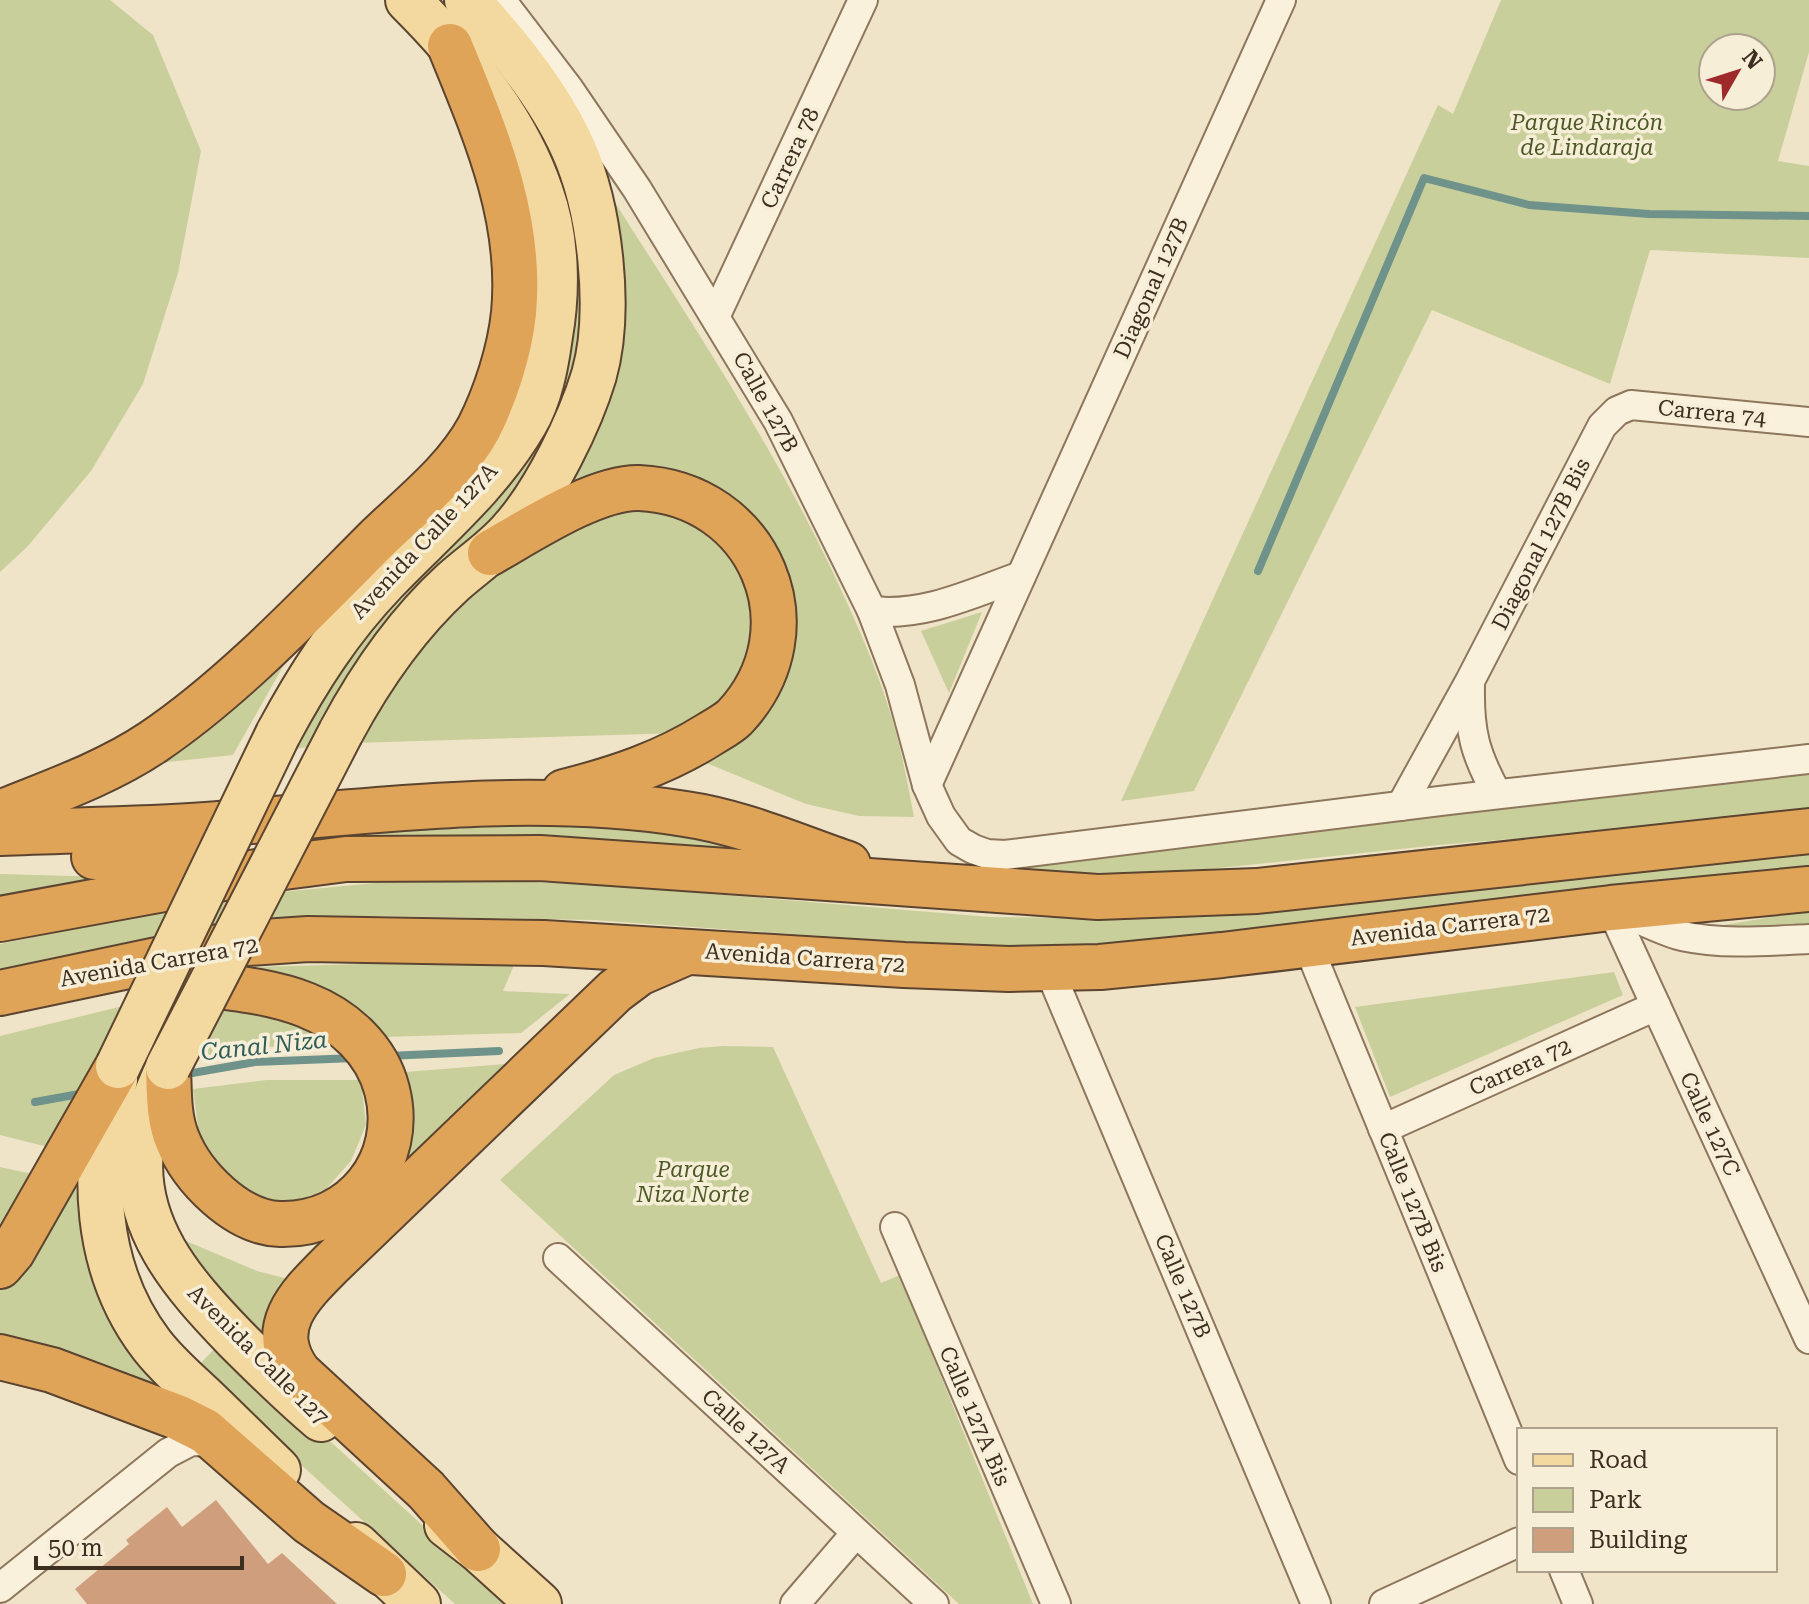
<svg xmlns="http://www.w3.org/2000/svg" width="1809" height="1604" viewBox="0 0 1809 1604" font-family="'Roboto Serif',serif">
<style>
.green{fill:#c9cf9b;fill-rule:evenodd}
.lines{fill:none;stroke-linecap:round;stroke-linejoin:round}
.stream{stroke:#6f938a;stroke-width:8}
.building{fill:#cf9f7d}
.street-casing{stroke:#8d765c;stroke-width:32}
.primary-casing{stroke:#5b4430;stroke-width:48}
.highway-casing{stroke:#5b4430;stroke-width:48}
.street{stroke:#faf1dc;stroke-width:28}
.primary{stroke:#f3d9a0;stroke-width:44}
.highway{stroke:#e0a458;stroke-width:44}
.primary-bridge-casing{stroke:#5b4430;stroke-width:48;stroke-linecap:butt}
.primary-bridge{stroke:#f3d9a0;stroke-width:44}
.labels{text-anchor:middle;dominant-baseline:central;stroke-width:7;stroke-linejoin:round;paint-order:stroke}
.park-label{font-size:22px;font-style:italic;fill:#4d5a26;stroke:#f7eed8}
.street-label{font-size:22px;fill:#3d2e20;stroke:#f7eed8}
.water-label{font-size:24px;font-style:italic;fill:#2f5d5a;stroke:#f7eed8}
</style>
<rect width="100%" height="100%" fill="#f0e4c8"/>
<g class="green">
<polygon points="0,0 110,0 153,35 201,151 178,273 143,384 91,471 27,547 0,572"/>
<polygon points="436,0 449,0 513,78 563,173 578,223 582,280 580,333 569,386 530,471 481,532 334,702 308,747 293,749 302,729 363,634 541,428"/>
<path d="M1501,0H1809V52L1778,161L1809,166V258L1650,250L1610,384L1432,310L1194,791L1121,801L1438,105L1453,114ZM1713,48H1761V96H1713Z"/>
<path d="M605,187C684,311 765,432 829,564C853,615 877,667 893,722C902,753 908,785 914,817L859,816L806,804L704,762L760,709L750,525L560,494Z"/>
<polygon points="617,507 677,510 734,550 759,624 735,692 680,733 354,743 370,700 436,630 499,568"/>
<polygon points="982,612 949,693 921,631"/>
<polygon points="298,640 233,755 150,764"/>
<polygon points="1809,773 1809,814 1439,845 1172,873 952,872 956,864 993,866"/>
<polygon points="384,824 635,826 686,836 751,854 606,841 457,838 6,846"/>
<polygon points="1809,847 1809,869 1102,947 995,948 592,920 383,916 300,923 0,976 0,944 165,910 271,893 375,883 484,881 592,884 990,917 1102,918"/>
<polygon points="0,874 2,874 140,878 0,904"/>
<polygon points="1809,911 1809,926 1745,930 1711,927"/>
<polygon points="427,962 515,963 503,991 570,994 521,1033 383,1037 326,995 257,967"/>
<polygon points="1614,972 1623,995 1390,1097 1355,1007"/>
<polygon points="123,1006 48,1147 0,1135 0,1036"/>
<polygon points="221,1007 274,1013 339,1043 267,1047 196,1058"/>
<polygon points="723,1046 773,1047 881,1283 900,1275 1033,1604 959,1604 500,1180 614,1075 654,1058 699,1048"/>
<polygon points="505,1064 387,1185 411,1122 410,1096 405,1072"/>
<polygon points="267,1080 361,1080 366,1125 351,1161 326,1189 289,1205 249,1196 222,1168 199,1134 193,1089"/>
<polygon points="0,1167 74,1183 89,1239 169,1400 0,1341"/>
<polygon points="179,1238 257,1271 296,1281 264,1346"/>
<polygon points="221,1342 509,1604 455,1604 195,1369"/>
</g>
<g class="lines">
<g class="stream">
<polyline points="1258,571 1424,178 1529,205 1649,214 1809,216"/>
<polyline points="388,1056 499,1051"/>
<polyline points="181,1075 255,1062 355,1058"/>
<polyline points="35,1102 85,1093"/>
</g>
</g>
<polygon class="building" points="216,1500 268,1564 282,1553 337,1604 87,1604 75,1589 129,1544 126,1540 167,1507 182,1527"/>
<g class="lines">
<g class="street-casing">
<g id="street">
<polyline points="501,0 569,89 637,189 778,421 872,611 900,685 927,785 941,816 959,841 973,849 987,854 1005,855 1448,800 1809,759"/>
<polyline points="716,315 863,0"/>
<path d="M872,611C924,617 973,593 1021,576"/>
<path d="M1470,686C1469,732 1475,754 1497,794"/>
<polyline points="927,785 1281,0"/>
<polyline points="1401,806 1470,681 1602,426 1617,411 1631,405 1809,422"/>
<polyline points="1611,908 1809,1339"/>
<path d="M1623,912C1642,920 1662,931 1682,936C1724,945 1767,941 1809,939"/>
<polyline points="1307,943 1519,1460"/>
<polyline points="1049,969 1316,1604"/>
<polyline points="1383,1129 1656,1006"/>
<polyline points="895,1227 1056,1604"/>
<polyline points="558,1258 934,1604"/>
<polyline points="1564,1570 1578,1604"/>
<polyline points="0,1588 168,1453 191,1441 218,1442"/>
<polyline points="795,1604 856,1533"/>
<polyline points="1384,1604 1519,1542"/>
</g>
</g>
<g class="primary-casing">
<g id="primary">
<path d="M341,732C371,676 406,625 453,582C473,564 495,550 512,530C545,493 580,422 594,375C612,311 600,208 573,148C549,94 507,43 467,0"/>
<path d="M278,734C308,678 340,628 385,581C434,530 489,485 525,423C540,398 546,365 550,336C558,290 557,237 541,193C516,119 462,54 408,0"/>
<path d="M168,1067C158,1092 146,1116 142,1142C129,1224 183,1284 236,1339C263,1366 291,1394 321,1419"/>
<path d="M115,1080C90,1168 94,1269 151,1344C166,1364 185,1380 203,1397C228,1421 253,1446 278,1470"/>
<polyline points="447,1525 478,1549 539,1604"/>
<polyline points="356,1545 418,1604"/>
</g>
</g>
<g class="highway-casing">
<g id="highway">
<path d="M490,553C529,531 595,487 639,488C759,493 818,628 735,717C728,724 718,729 710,734C664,763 616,779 564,792"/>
<path d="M0,813C52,792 107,773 153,742C233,688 309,607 377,539C412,505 455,472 479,428C496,394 510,351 514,313C523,218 485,132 450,46"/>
<path d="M0,833C69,830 138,830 206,825C365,812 527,789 685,814C741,822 795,846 848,864"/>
<polyline points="94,857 226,858"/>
<polyline points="0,919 284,867 346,859 540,858 1098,897 1257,891 1809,831"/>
<polyline points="0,993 233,944 308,939 544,943 904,965 1009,969 1100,967 1222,955 1611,908 1809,889"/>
<path d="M168,1067C169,1091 168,1117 177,1139C192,1177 237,1223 280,1224C354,1226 405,1160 387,1090C377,1050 344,1020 306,1005C266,989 218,987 175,980"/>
<polyline points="0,1266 12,1252 118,1066"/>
<polyline points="0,1357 52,1370 177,1417 205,1431 309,1522 384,1574"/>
<path d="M478,1549L426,1490L299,1373C266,1328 299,1296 331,1264L615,991L639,973L685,953"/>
</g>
</g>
<use href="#street" class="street"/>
<use href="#primary" class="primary"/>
<use href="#highway" class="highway"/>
<g class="primary-bridge-casing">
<g id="primary-bridge">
<polyline points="118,1066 278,734"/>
<polyline points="168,1067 341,732"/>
</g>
</g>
<use href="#primary-bridge" class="primary-bridge"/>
</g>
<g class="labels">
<g class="park-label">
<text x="1587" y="122">Parque Rincón<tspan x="1587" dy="25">de Lindaraja</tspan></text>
<text x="693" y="1169">Parque<tspan x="693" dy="25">Niza Norte</tspan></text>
</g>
<g class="street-label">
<text transform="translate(790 158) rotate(-65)">Carrera 78</text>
<text transform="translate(1151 288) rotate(-66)">Diagonal 127B</text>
<text transform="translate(766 402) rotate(61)">Calle 127B</text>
<text transform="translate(1712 413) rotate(6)">Carrera 74</text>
<text transform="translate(424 541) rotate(-47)">Avenida Calle 127A</text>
<text transform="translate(1541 544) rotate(-63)">Diagonal 127B Bis</text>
<text transform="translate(1450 926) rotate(-7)">Avenida Carrera 72</text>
<text transform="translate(805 958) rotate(4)">Avenida Carrera 72</text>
<text transform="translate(159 962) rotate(-10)">Avenida Carrera 72</text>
<text transform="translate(1520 1067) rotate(-24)">Carrera 72</text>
<text transform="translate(1710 1124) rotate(65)">Calle 127C</text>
<text transform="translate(1413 1202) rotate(68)">Calle 127B Bis</text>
<text transform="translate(1183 1286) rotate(67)">Calle 127B</text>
<text transform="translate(258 1355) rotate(45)">Avenida Calle 127</text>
<text transform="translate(975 1416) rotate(67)">Calle 127A Bis</text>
<text transform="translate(746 1431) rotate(43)">Calle 127A</text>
</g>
<g class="water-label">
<text transform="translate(264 1046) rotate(-6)">Canal Niza</text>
</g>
</g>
<rect x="1517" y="1428" width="260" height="144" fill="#f7eed8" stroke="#ada18e" stroke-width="2"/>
<rect x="1533" y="1454" width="40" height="12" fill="#f3d9a0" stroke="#ada18e" stroke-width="2"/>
<text x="1589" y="1468" font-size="24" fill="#3d2e20">Road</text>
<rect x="1533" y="1488" width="40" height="24" fill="#c9cf9b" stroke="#ada18e" stroke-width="2"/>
<text x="1589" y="1508" font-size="24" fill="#3d2e20">Park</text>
<rect x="1533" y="1528" width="40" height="24" fill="#cf9f7d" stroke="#ada18e" stroke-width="2"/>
<text x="1589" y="1548" font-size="24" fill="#3d2e20">Building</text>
<g transform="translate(1737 72) rotate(51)"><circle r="38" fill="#f7eed8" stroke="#ada18e" stroke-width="2"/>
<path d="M0-6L14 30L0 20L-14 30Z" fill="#9e2a2b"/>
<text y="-12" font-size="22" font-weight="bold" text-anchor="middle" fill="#3d2e20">N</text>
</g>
<path d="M36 1556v12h206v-12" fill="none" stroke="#3d2e20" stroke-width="4"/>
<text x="48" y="1556" font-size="24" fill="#3d2e20" stroke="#f7eed8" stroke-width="6" paint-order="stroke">50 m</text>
</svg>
